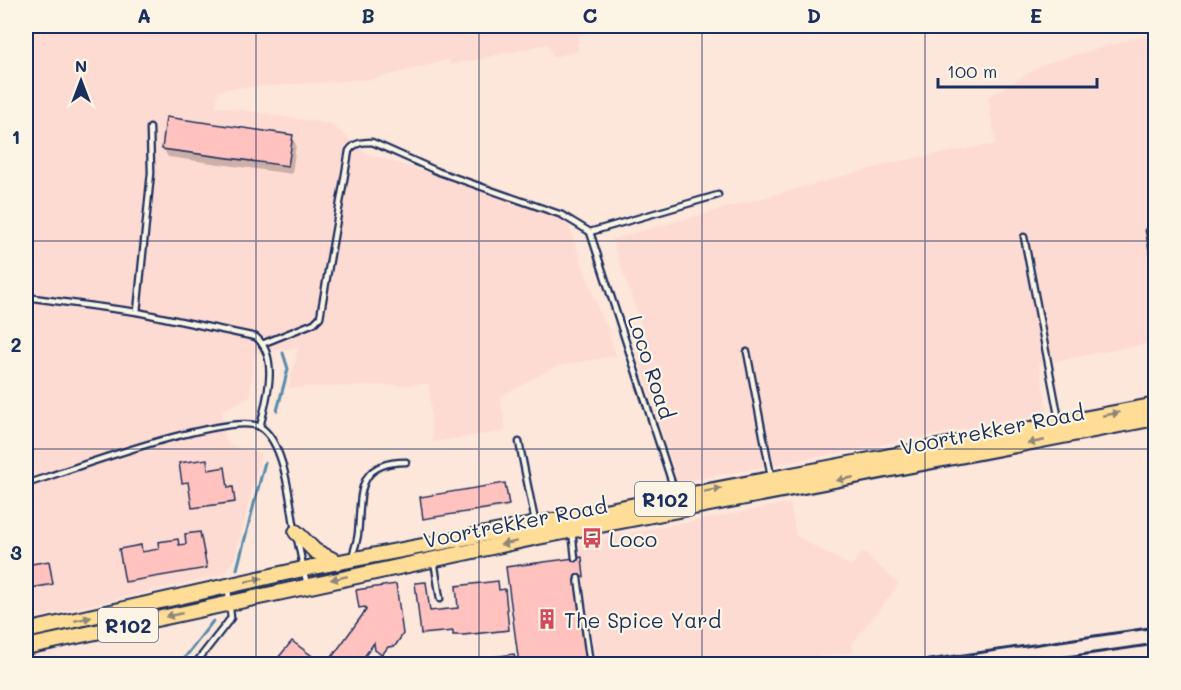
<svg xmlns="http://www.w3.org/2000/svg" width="1181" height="690" viewBox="0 0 1181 690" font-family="Mali,sans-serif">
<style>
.built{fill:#fedbd2}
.shadow{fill:#0003}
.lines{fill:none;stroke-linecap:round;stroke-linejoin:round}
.stream{stroke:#598bae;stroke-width:3}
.building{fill:#ffc2bf;stroke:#1b2f5e;stroke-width:1.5}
.lane-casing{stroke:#1b2f5e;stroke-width:9}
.primary-casing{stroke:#1b2f5e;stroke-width:18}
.lane{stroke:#fcf5e5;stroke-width:4.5}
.primary{stroke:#ffdd96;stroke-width:14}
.rail{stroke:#1b2f5e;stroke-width:3}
.oneway{fill:#8d867a}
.grid{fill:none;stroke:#1b2f5e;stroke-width:1.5;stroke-opacity:0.55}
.labels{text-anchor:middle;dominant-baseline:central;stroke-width:4.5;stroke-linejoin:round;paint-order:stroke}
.shield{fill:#fcf5e5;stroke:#5e6a86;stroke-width:1.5}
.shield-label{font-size:20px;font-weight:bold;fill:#1b2f5e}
.street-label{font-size:21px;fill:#1b2f5e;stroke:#fcf5e5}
.poi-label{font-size:21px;fill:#1b2f5e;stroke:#fcf5e5;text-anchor:start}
.neatline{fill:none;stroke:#1b2f5e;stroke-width:2}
.grid-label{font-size:20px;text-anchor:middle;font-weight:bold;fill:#1b2f5e}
</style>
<rect width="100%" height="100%" fill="#fde6da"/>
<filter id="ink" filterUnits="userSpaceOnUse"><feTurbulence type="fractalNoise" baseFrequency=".0167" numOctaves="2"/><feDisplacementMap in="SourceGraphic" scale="12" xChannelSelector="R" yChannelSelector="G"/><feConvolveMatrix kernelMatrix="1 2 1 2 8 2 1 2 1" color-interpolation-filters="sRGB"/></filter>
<g filter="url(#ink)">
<g class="built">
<polygon points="26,26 617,26 578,36 578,51 553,57 548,44 450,65 448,60 374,79 223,89 218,92 216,106 331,124 366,153 531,206 567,221 603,322 607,326 616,356 556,366 500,397 506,431 433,442 429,384 289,388 298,347 254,354 250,397 222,410 224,436 229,445 261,453 235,557 224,574 26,620"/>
<polygon points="1155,33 1156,317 1151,318 1155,342 1039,364 1047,408 1045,414 678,483 638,356 648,345 612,239 899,161 996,144 988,97 1046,63"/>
<polygon points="790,503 796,536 851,566 863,552 899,584 852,644 853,652 767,664 596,664 578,543"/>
</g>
<g class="shadow">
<polygon points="292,137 296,145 292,174 168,157 163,148"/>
<polygon points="208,471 228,489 233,490 235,503 194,509 190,483 184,483"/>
<polygon points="505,485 508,507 425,519"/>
<polygon points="200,535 206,569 127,583 141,554 188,545"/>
<polygon points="581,560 584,578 575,579 586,662 520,664 508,569"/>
<polygon points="48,562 52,586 26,590 26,566"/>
<polygon points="417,585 429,612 460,609 499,591 505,592 509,631 464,636 455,636 454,632 424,635"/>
<polygon points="396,587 403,636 395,647 388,648 383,655 378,651 376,643 360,664 329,664 369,608 360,608"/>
<polygon points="292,643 311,657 307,664 275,664"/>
<polygon points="513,655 515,664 450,664"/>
</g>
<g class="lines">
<g class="stream">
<polyline points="277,411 288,369 283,353"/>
<polyline points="237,569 265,462"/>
<polyline points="180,664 213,621"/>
</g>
</g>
<g class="building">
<polygon points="166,117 293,135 288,166 162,149"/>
<polygon points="207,459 208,470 225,467 228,488 233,487 235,502 192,508 188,482 182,483 179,463"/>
<polygon points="505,483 509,505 423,519 420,497"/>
<polygon points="200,532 207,568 125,582 119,549 141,545 142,552 159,549 158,542 178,539 179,545 186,544 185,534"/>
<polygon points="582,557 584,577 576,578 587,661 556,664 519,664 506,567"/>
<polygon points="49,561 53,584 26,589 26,565"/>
<polygon points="498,581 499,590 505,589 509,630 463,635 453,635 453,631 421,634 415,583 426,582 430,611 458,608 456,586"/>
<polygon points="396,584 403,634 395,646 388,647 382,655 375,650 374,643 359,664 327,664 366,610 365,607 359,608 356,590"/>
<polygon points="292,641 312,656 306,664 273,664"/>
<polygon points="514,654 516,664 440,664"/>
</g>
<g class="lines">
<g class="lane-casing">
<g id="lane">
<polyline points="1149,230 1156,266"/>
<polyline points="590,232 676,495"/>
<polyline points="1024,237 1059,420"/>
<path d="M26,297L137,312L256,337C280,358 266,401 260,427"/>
<polyline points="137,312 151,173 150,128"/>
<path d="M262,344L314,323L320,317L349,151C354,143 362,142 372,142L439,172L562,215L590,232L718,195"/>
<polyline points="747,352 771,476"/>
<polyline points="519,442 535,521"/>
<path d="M26,484C64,472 231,410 260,427C285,442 290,503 295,530"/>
<polyline points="572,531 575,558"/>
<polyline points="297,538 307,585"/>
<path d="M352,557C354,550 357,542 358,534C362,496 354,462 406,462"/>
<polyline points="434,560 440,599"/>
<polyline points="578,578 590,664"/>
<polyline points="195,664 231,618 228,589"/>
</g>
</g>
<g class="primary-casing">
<g id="primary">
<polyline points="296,532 315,551 337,562"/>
<polyline points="26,631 303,569 1156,405"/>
<polyline points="26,647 538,537 1156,418"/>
</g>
</g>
<use href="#lane" class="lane"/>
<use href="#primary" class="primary"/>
<g class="rail">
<polyline points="902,664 1156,627"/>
<polyline points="1018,664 1156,644"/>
</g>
</g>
<defs><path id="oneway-solid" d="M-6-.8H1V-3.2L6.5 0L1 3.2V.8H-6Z" transform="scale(1.5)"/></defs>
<g class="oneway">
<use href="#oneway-solid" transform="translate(1111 414) rotate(-11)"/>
<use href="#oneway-solid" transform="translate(1036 442) rotate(169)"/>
<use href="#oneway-solid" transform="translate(845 479) rotate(169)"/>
<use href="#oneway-solid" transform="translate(713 490) rotate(-11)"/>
<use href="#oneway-solid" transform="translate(509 543) rotate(168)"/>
<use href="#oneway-solid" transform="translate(339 578) rotate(168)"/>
<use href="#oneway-solid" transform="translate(254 580) rotate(-13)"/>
<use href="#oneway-solid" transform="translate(174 615) rotate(168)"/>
<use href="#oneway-solid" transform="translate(83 619) rotate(-12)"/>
</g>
</g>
<path class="grid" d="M256,26V664M479,26V664M702,26V664M925,26V664M26,241H1156M26,449H1156"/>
<defs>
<g id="bus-bare" transform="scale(1.62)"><path d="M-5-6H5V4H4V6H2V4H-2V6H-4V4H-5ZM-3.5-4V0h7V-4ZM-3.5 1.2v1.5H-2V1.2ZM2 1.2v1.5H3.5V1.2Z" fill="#d1495b" stroke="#fcf5e5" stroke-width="2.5" paint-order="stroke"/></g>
<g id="building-bare" transform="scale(1.62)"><path d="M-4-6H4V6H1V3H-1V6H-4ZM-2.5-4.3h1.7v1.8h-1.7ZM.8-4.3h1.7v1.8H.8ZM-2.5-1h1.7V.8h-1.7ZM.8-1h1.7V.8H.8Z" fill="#d1495b" stroke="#fcf5e5" stroke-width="2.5" paint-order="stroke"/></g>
</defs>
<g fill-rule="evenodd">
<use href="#bus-bare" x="592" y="538"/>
<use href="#building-bare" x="547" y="619"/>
</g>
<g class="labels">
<g class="shield">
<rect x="635" y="482" width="60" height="34" rx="4.5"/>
<rect x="98" y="608" width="60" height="34" rx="4.5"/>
</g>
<g class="shield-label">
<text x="665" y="499">R102</text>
<text x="128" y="625">R102</text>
</g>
<g class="street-label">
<text transform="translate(652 367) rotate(72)">Loco Road</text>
<text transform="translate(992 429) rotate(-11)">Voortrekker Road</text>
<text transform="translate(515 522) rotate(-11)">Voortrekker Road</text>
</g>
<g class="poi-label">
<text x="609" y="538">Loco</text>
<text x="564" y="619">The Spice Yard</text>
</g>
</g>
<rect width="1181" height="690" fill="none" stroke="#fcf5e5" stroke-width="66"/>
<g transform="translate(81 81)" stroke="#fcf5e5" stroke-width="4.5" paint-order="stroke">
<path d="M0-4.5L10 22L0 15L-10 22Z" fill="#1b2f5e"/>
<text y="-9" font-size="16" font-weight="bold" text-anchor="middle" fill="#1b2f5e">N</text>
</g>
<path d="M938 78v9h159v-9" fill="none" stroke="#1b2f5e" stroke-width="3"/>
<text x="947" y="78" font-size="18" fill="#1b2f5e" stroke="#fcf5e5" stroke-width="4.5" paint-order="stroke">100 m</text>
<rect x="33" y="33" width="1115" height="624" class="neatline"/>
<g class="grid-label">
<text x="144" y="23">A</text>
<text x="368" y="23">B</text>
<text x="590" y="23">C</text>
<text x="814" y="23">D</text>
<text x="1036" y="23">E</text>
<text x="16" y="144">1</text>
<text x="16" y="352">2</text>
<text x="16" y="560">3</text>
</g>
</svg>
